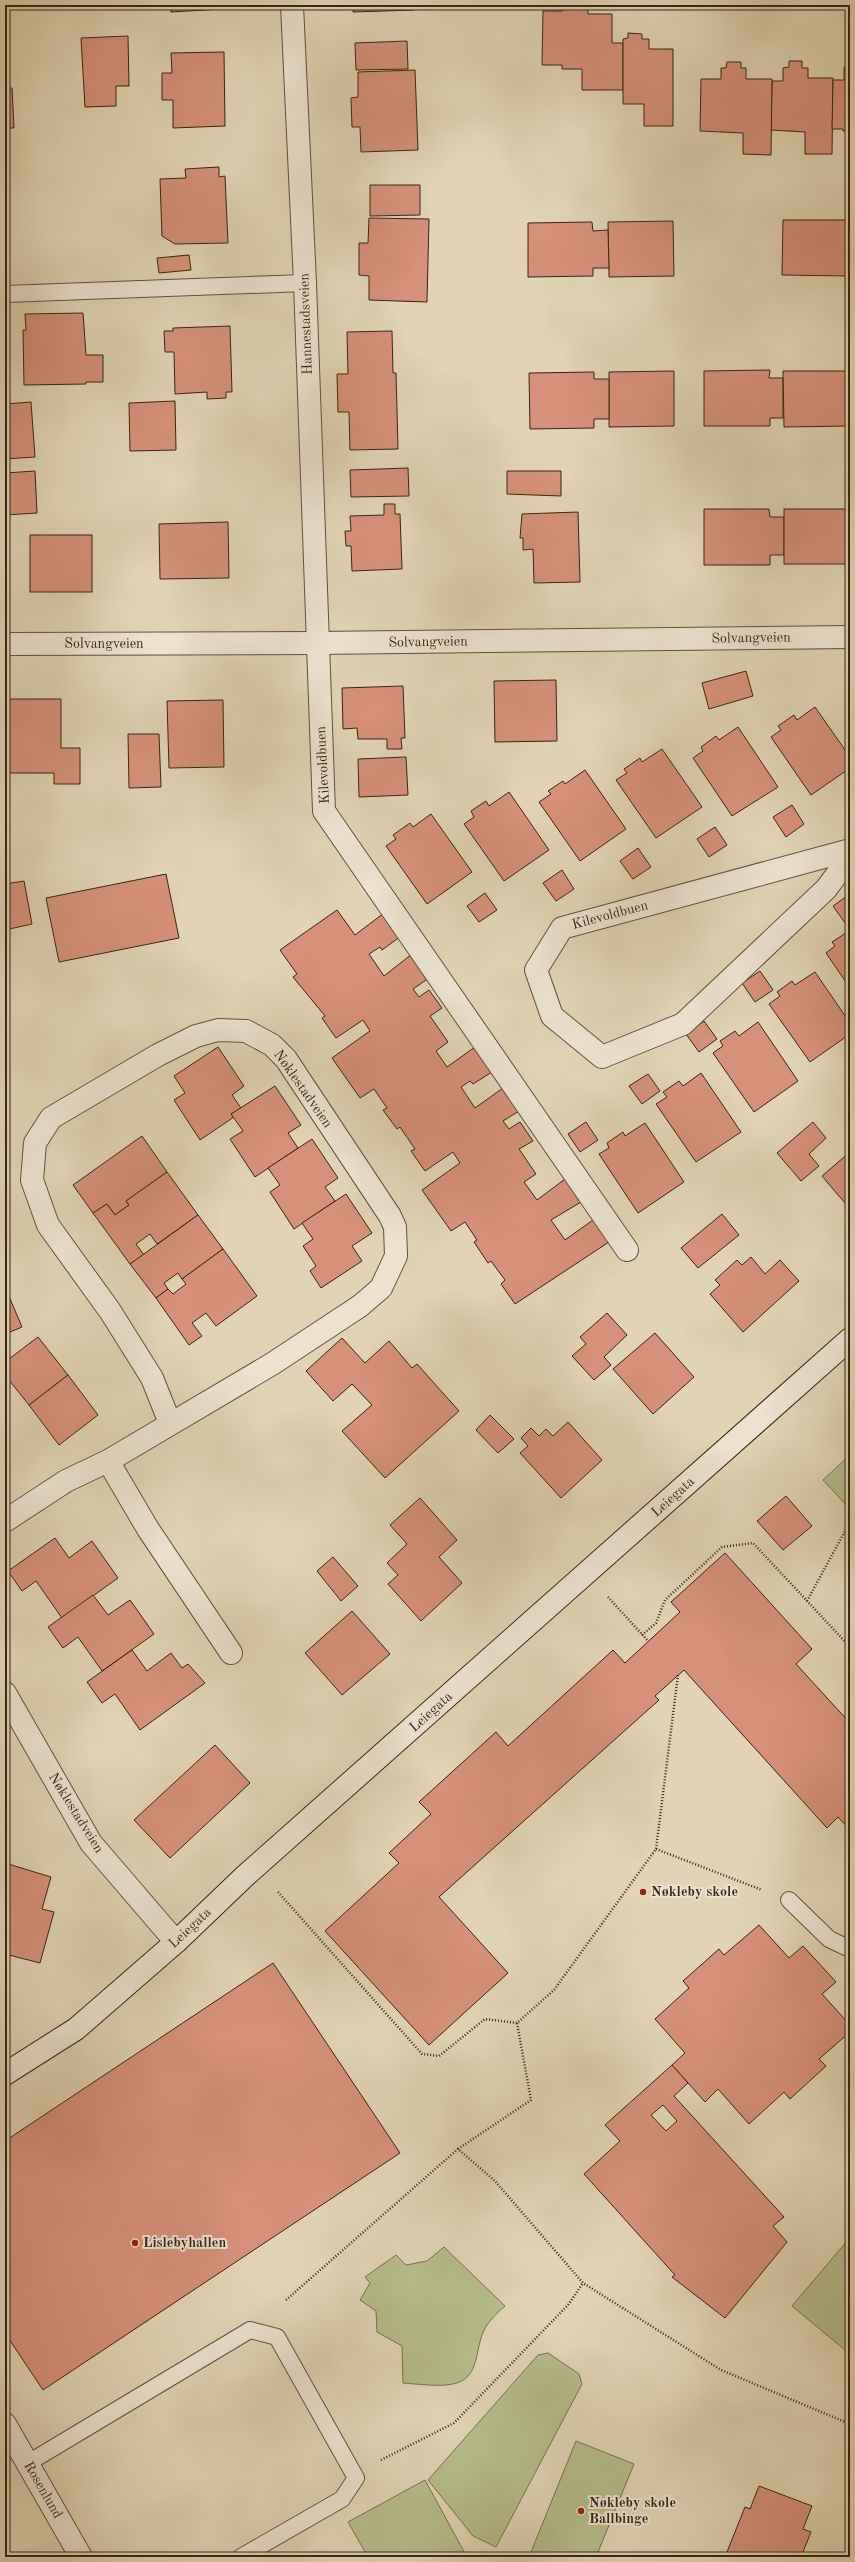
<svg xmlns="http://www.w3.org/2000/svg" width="855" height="2562" viewBox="0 0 855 2562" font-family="'Old Standard TT',serif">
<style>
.green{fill:#b6bb8a;stroke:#77704f}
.building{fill:#d59179;stroke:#382414;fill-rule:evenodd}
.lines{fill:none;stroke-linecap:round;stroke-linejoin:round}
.lane-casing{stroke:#62503c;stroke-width:18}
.street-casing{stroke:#62503c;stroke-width:24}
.secondary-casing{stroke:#382414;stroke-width:24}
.path{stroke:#382414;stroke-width:2.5;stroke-dasharray:1 2;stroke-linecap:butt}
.lane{stroke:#ece2ce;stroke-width:16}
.street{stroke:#ece2ce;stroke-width:22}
.secondary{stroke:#ece2ce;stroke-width:22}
.poi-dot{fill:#8f2418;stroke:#ece2ce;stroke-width:1.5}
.labels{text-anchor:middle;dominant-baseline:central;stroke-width:4;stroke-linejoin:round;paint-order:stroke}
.street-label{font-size:14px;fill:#382414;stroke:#ece2ce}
.poi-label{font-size:14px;font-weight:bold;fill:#382414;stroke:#ece2ce;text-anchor:start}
</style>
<rect width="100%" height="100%" fill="#e1d3b3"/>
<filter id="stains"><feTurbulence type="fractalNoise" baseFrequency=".005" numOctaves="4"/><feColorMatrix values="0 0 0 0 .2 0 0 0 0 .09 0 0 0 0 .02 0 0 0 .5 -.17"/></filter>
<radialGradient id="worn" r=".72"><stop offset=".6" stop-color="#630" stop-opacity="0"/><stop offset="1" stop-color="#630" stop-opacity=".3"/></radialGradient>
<g class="green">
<polygon points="850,1455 850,1509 823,1480"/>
<polygon points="848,2240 850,2242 850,2354 792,2306"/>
<path d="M444,2247L505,2306C496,2314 486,2323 482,2335C475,2355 478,2379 453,2384C438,2387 418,2384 403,2383L402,2346L377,2332L376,2311L360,2300L370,2283L365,2277L396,2255L406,2265L427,2261Z"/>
<polygon points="548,2353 579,2374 582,2384 496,2547 473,2536 428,2480 538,2355"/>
<polygon points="576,2441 634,2464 596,2557 529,2557"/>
<polygon points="425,2480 467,2557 368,2557 348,2522"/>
</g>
<g class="building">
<rect x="5" y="5" width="7" height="4"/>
<polygon points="171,5 222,5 222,9 171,12"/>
<polygon points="353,5 414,5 414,10 353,12"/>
<polygon points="562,5 588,5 588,14 612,14 612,43 623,43 623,90 582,90 582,69 562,69 562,65 542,65 543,11 562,11"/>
<polygon points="628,33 642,34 642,39 649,39 649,49 673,49 673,126 644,126 644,104 623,104 623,39 628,38"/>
<polygon points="128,36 129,86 116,86 116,106 85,107 81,38"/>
<polygon points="407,41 408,69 356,70 355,43"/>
<polygon points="224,52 225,126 173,128 173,100 162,100 162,73 172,73 171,53"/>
<polygon points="789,61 802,61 802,68 808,68 808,78 833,78 832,154 805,154 805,132 771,130 772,81 783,81 783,68 789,67"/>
<polygon points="849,61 850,131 843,131 843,129 832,129 833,80 844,80 844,67 849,67"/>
<polygon points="727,62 741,62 741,68 746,68 746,79 772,79 771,155 743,154 743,133 700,131 701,79 721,79 721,68 726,68"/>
<polygon points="415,70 418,150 361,152 360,127 352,127 351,98 358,97 358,72"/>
<polygon points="5,88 12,88 14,128 5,128"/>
<polygon points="219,167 219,177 225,176 228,243 175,244 162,236 160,179 186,178 185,169"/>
<polygon points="370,185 420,185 420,215 370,216"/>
<polygon points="369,218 429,219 427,302 369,300 369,276 359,275 359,243 368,243"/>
<polygon points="783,220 848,220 850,266 848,266 848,276 782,275"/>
<polygon points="673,221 674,276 609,277 608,222"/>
<polygon points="592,222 593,231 608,230 609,268 593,268 593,276 528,277 528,223"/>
<polygon points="189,255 191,270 159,273 157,258"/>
<polygon points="83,313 86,355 103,355 103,382 86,382 86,384 24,385 23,330 26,330 25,314"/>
<polygon points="230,326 232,392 226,392 226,398 207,399 207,392 175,394 174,352 165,352 164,331 173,331 173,328"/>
<polygon points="392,331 393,373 396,373 398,449 350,450 349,412 338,412 337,374 348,374 347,332"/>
<polygon points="770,370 769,378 783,378 783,418 770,418 770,426 704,426 704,371"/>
<polygon points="674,371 674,426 609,427 609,372"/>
<polygon points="783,371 848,371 849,426 784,427"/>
<polygon points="594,372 594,379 609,379 609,419 594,419 594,428 530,429 529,373"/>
<polygon points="175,401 176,450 130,451 129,403"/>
<polygon points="31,402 35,457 5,459 5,404"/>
<polygon points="408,468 409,496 351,497 350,470"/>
<polygon points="35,471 37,513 5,515 5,473"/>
<polygon points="507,471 561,471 561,496 507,494"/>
<polygon points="384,504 395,504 395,514 400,514 402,569 352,571 351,546 346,546 345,531 351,531 350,516 384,515"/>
<polygon points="704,509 769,509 770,517 784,517 784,555 770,555 770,565 704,565"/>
<rect x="784" y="509" width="65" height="55"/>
<polygon points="578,512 580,582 534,583 533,549 523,550 523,538 520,538 522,514"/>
<polygon points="228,522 229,578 160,579 159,524"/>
<rect x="30" y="535" width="62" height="57"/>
<polygon points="746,671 753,696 709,709 702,683"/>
<polygon points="556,680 557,741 495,742 494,681"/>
<polygon points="403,686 405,738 401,738 402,749 387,749 387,739 358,739 357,728 343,729 342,688"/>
<polygon points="5,699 61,699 61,748 80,748 80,784 54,784 54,773 5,773"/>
<polygon points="223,700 224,767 169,768 167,701"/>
<polygon points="815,707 850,757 850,768 811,795 771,737 781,730 778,726 794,715 797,720"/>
<polygon points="738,727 778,787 732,816 693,758 703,751 701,747 716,736 719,740"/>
<polygon points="128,734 159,734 161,787 129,788"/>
<polygon points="662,749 702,807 656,838 616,780 627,773 624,769 640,758 642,762"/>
<polygon points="406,757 408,795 359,797 358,759"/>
<polygon points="585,770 626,829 580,861 539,802 551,794 548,791 563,781 565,784"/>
<polygon points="509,792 549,850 504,881 464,824 474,817 471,811 486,801 489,806"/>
<polygon points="792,805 804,824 786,837 773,817"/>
<polygon points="431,814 472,872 427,904 386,846 396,839 393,835 410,823 413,827"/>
<polygon points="715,827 727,845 709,857 697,839"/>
<polygon points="638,848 651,867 633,879 620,861"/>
<polygon points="562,870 574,889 556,901 543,883"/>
<polygon points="166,874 179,938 59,962 46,898"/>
<polygon points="24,881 32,924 5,930 5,884"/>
<polygon points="485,893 497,910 479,922 467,906"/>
<polygon points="850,894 850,925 848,927 833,906"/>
<polygon points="337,910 355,935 384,913 401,936 382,950 380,947 369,954 384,976 412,954 429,978 413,989 419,997 429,990 442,1008 430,1016 448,1042 436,1051 447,1067 475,1047 492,1072 473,1084 470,1081 461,1087 475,1108 503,1088 519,1111 503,1121 509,1129 520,1122 533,1141 519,1149 536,1174 524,1182 537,1200 565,1179 581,1202 551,1220 565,1240 593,1220 609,1242 515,1304 501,1284 505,1280 491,1261 488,1263 474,1242 477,1240 465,1222 451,1231 422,1190 460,1163 453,1152 425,1171 411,1151 415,1149 400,1127 397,1129 383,1110 387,1108 374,1089 360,1098 332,1058 370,1031 363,1020 336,1038 322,1018 325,1016 293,977 297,974 280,950"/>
<polygon points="849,931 850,933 850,988 826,953 835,946 832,942"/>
<polygon points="760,971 773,990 755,1002 742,983"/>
<polygon points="815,972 850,1023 850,1034 810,1062 769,1004 780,996 777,992 792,981 795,985"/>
<polygon points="704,1021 717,1039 699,1052 686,1034"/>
<polygon points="758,1022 798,1081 754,1112 713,1053 723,1046 720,1041 735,1031 739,1036"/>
<polygon points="218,1047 244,1086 232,1095 241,1108 231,1114 234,1117 200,1140 174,1100 185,1093 174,1076"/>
<polygon points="701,1073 741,1132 696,1162 656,1104 667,1097 663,1092 679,1081 683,1086"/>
<polygon points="648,1074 660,1091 642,1104 629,1086"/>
<polygon points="275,1086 301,1125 288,1133 298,1148 255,1177 230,1139 243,1131 231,1114"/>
<polygon points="586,1122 598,1140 580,1152 568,1134"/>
<polygon points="813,1122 826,1138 809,1154 819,1166 801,1181 777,1153"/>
<polygon points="645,1123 684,1182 638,1213 599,1154 609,1148 607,1143 623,1132 625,1136"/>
<polygon points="142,1136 167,1172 126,1201 129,1205 115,1215 107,1204 93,1213 73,1185"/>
<polygon points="312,1139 338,1178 325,1187 335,1201 294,1229 270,1192 280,1185 268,1168"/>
<polygon points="850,1152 850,1209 822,1176"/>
<polygon points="167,1172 198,1215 157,1244 150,1234 136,1244 144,1255 130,1264 93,1213 107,1204 115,1215 129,1205 126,1201"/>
<polygon points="346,1194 372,1233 352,1246 362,1261 321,1288 310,1271 316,1266 303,1246 313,1239 302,1223"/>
<polygon points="722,1214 739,1235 698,1268 681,1248"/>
<polygon points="198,1215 223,1249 182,1279 178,1273 164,1283 168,1289 156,1298 130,1264"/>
<polygon points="223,1249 257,1296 216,1326 206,1313 192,1323 202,1336 189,1345 156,1298 168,1289 173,1294 186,1284 182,1279"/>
<polygon points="751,1257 765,1274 780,1260 799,1281 743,1332 710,1294 720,1285 715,1280 737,1260 742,1265"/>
<polygon points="5,1287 22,1327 5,1334"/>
<polygon points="607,1313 627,1335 604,1357 611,1365 594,1380 572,1356 586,1344 580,1337"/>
<polygon points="655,1333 694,1377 653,1414 613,1369"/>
<polygon points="38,1337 68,1375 29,1405 5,1375 5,1362"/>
<polygon points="342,1338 365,1363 389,1341 412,1368 417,1364 459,1411 385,1478 342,1431 372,1405 352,1384 333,1401 306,1371"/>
<polygon points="68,1375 98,1415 59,1445 29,1405"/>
<polygon points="490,1415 514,1439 498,1453 476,1430"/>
<polygon points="568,1422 602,1460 561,1498 520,1453 528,1446 521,1438 531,1428 539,1436 546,1429 553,1436"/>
<polygon points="786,1496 812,1526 783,1550 757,1521"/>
<polygon points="420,1498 457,1540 439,1557 462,1583 421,1621 388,1584 398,1575 387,1563 407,1544 390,1525"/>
<polygon points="55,1538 69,1558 92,1541 118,1578 62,1618 36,1581 22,1591 8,1571"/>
<polygon points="725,1553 812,1649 796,1664 850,1723 850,1830 838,1817 827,1828 684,1670 655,1696 659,1700 439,1897 508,1973 429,2045 325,1931 399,1863 389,1853 431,1814 419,1802 496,1732 508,1746 613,1650 625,1663 680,1612 671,1602"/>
<polygon points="333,1557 358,1586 341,1601 317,1571"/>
<polygon points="93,1595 108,1615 130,1600 154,1634 102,1671 78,1637 63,1648 48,1627"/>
<polygon points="352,1611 390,1654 342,1695 305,1653"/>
<polygon points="132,1650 147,1671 171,1653 182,1668 188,1664 205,1683 140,1730 115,1694 102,1703 87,1682"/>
<polygon points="215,1745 250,1783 170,1858 134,1820"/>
<polygon points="5,1863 51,1877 42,1909 54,1912 40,1963 5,1954"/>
<polygon points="759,1925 789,1958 803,1946 836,1982 822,1994 850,2025 850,2032 819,2059 826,2066 790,2099 784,2092 749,2124 718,2089 705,2102 672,2065 685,2053 655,2019 689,1988 683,1981 719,1949 724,1955"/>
<polygon points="273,1963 400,2153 43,2390 5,2333 5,2141"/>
<path d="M672,2065L688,2083L674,2096L784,2217L773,2226L787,2242L725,2318L672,2277L675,2275L584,2174L620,2141L605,2125ZM663,2105L677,2121L666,2131L651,2115Z"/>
<polygon points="759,2486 812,2506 803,2529 811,2532 801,2557 725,2557 745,2507 750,2509"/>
</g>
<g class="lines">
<g class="lane-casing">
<g id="lane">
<polyline points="5,294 305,283"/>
<polyline points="789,1900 829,1939 850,1949"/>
<polyline points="28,2463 250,2330 277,2337 356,2478 342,2499 241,2557"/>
</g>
</g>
<g class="street-casing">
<g id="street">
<polyline points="292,5 305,283 324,811 627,1250"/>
<polyline points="5,644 317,643 850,637"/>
<polyline points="850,850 562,928 536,970 552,1016 602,1057 683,1024 826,889 850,857"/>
<polyline points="108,1461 148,1529 231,1653"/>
<polyline points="5,1521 66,1481 108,1461 272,1364 360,1306 381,1288 396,1256 395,1227 390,1216 286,1059 272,1045 246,1031 218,1030 196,1036 158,1055 51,1118 35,1143 32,1180 48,1225 110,1311 152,1378 170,1423"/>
<polyline points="5,1693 91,1843 176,1942"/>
<polyline points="5,2424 81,2557"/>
</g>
</g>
<g class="secondary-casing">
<polyline id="secondary" points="5,2074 76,2029 176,1942 245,1876 850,1339"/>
</g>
<g class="path">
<polyline points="608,1597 648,1641"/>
<polyline points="807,1601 850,1522"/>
<polyline points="642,1635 656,1623 665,1600 722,1547 753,1543 850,1647"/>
<polyline points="656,1849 762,1890"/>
<polyline points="278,1892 422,2054 439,2056 485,2019 517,2023 554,1990 656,1849 678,1675"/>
<polyline points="458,2149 531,2100 517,2023"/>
<polyline points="286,2300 458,2149 495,2181 583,2283 721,2370 850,2424"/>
<polyline points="381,2460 454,2423 568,2305 583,2283"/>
</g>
<use href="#lane" class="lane"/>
<use href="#street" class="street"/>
<use href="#secondary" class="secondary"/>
</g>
<g class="poi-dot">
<circle cx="643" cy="1892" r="4"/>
<circle cx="135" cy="2243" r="4"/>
<circle cx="581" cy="2511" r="4"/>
</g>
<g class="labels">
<g class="street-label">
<text transform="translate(306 324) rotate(-92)">Hannestadsveien</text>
<text transform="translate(751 638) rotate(-1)">Solvangveien</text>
<text transform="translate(428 642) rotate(-1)">Solvangveien</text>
<text x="104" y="644">Solvangveien</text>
<text transform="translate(323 765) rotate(-93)">Kilevoldbuen</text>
<text transform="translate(610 915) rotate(-15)">Kilevoldbuen</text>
<text transform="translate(303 1089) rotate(55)">Nøklestadveien</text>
<text transform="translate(673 1497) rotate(-42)">Leiegata</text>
<text transform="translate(431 1712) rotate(-42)">Leiegata</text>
<text transform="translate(76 1813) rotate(58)">Nøklestadveien</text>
<text transform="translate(190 1928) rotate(-43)">Leiegata</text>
<text transform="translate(43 2490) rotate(60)">Rosenlund</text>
</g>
<g class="poi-label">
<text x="651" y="1892">Nøkleby skole</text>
<text x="143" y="2243">Lislebyhallen</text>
<text x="589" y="2503">Nøkleby skole<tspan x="589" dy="16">Ballbinge</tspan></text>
</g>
</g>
<rect width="855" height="2562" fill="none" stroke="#e1d3b3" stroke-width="20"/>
<rect x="6" y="6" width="843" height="2550" fill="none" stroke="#382414" stroke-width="2"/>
<rect x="10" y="10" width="835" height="2542" fill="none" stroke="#382414"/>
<rect width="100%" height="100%" filter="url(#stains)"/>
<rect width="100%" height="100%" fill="url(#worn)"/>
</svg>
